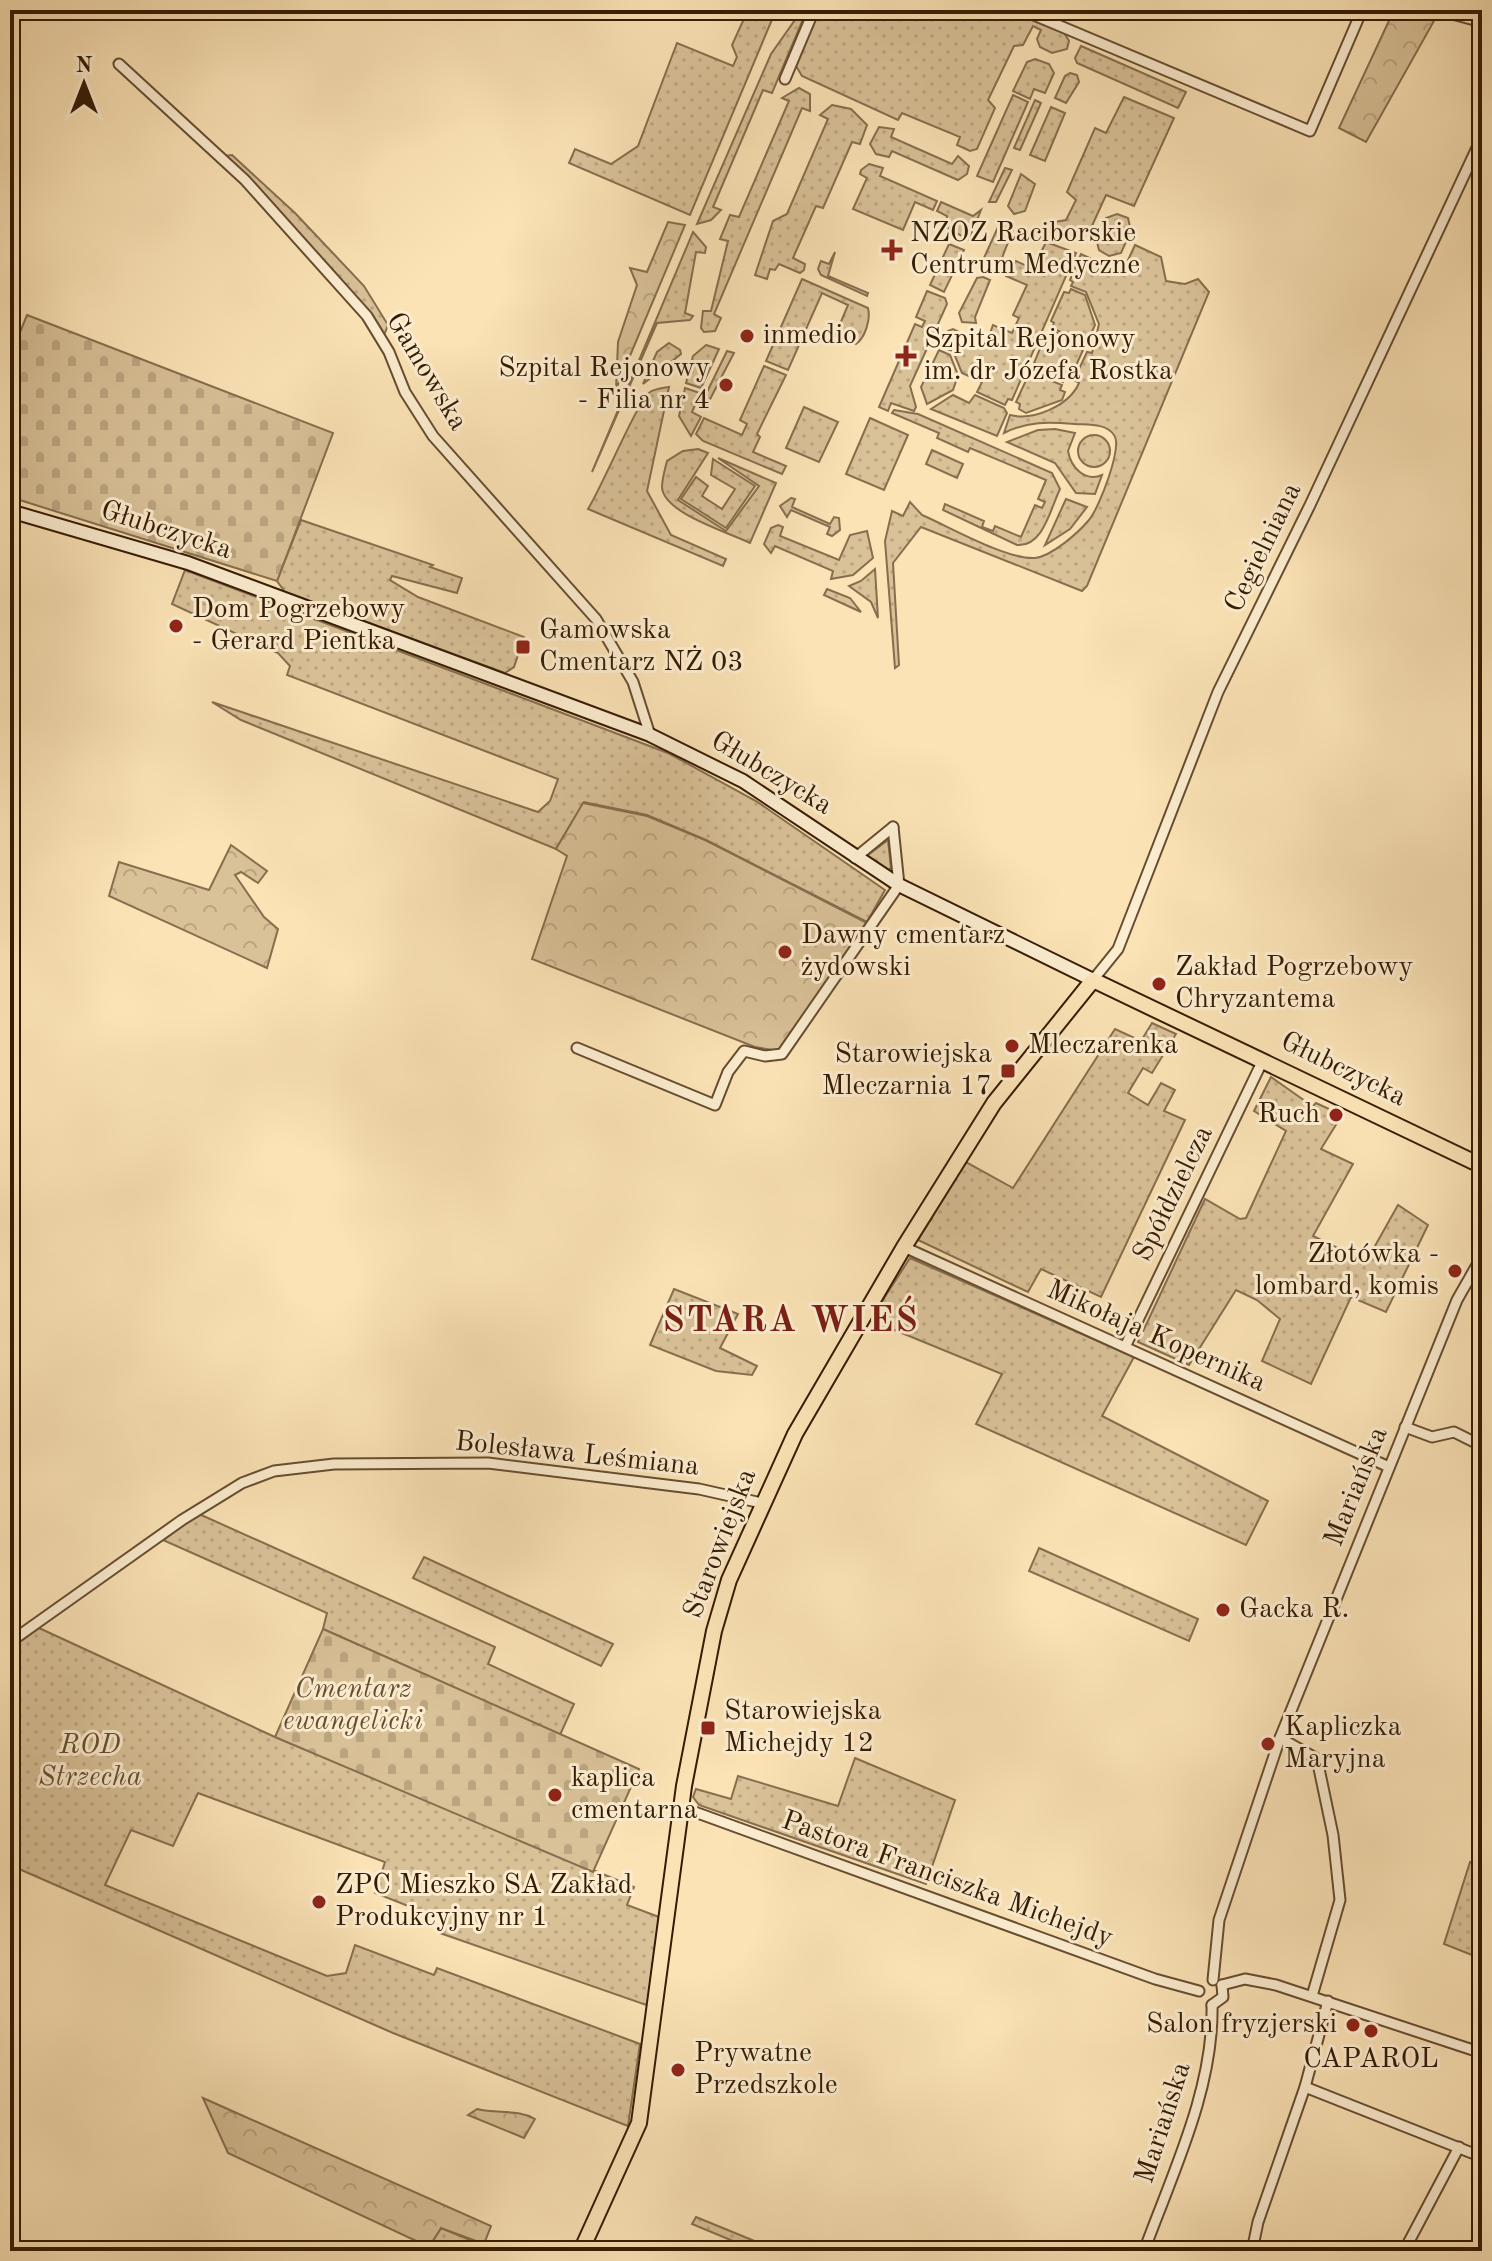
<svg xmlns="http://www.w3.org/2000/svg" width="1492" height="2261" viewBox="0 0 1492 2261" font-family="'Old Standard TT',serif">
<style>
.grass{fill:url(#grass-dots);stroke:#876e4e;stroke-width:2}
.forest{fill:url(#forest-crowns);stroke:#876e4e;stroke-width:2}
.cemetery{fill:url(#cemetery-stones);stroke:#876e4e;stroke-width:2}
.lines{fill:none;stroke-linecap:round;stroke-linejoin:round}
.minor-casing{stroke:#664d30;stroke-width:13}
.secondary-casing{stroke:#351b03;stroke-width:16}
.primary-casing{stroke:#351b03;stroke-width:18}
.minor{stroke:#fcedd0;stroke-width:9}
.secondary{stroke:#fcedd0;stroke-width:12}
.primary{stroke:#fbe3b6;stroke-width:14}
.poi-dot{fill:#8f2418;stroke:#fcedd0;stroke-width:3}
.labels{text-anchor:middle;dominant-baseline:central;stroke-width:6;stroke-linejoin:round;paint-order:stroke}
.poi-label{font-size:28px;fill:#351b03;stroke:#fcedd0;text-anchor:start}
.street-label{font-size:28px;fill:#351b03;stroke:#fcedd0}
.park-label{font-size:28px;font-style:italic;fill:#664d30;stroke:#fcedd0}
.district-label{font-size:36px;font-weight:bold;letter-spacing:2px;fill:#7a1f14;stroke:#fcedd0}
</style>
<defs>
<pattern id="grass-dots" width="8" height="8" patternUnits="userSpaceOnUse" patternTransform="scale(2)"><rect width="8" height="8" fill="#d9c198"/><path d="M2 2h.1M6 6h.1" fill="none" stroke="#bba581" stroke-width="1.8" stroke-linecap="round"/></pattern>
<pattern id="forest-crowns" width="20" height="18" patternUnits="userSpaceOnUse" patternTransform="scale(2)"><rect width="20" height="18" fill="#d9c198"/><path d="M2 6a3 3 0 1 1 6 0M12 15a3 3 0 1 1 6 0" fill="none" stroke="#bba581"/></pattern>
<pattern id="cemetery-stones" width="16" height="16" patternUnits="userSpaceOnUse" patternTransform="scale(2)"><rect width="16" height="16" fill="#d9c198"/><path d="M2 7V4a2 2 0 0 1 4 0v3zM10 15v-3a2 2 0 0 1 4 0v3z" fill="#bba581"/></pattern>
</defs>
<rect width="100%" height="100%" fill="#fbe3b6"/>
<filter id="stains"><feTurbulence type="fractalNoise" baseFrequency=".0025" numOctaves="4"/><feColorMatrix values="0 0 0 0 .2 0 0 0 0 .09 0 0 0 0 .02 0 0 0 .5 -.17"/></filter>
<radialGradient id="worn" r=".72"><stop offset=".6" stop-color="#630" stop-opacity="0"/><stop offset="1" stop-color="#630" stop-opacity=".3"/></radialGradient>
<g class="grass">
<polygon points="748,10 776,10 690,215 569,163 575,149 611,164 638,146 677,43 733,66 737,57 732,45"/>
<polygon points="802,10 807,10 772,93 763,90 713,207 721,210 711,220 697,224 771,54"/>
<polygon points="819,10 1014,10 1063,31 1069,41 1067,49 1052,53 1040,47 1037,39 1041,30 1033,26 1023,45 1014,46 988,100 995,108 977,149 970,151 957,145 960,137 902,113 898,120 802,76 796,66"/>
<polygon points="1081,46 1186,92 1178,108 1077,63 1075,58"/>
<polygon points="1035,59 1049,64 1054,73 1045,93 1034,89 1030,99 1013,91 1027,62"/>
<polygon points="1070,73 1077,75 1079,82 1066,103 1055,98 1065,76"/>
<polygon points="799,88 810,94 810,111 802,108 714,314 721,318 715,331 704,332 701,328 703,311 711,311 728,241 720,239 730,215 739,217 789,101 782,98"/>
<polygon points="1013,95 1028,102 993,182 977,176"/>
<polygon points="1124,97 1174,118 1134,206 1106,195 1091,228 1075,241 1053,228 1055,222 1066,220 1076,200 1067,192 1095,128 1106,133"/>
<polygon points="1035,100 1041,103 1020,150 1014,148"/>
<polygon points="832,105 851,109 867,125 860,144 852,142 823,208 816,206 793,258 805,264 804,270 800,273 779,264 775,270 770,269 767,279 755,275 773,221 787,214 828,119 820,115"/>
<polygon points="1051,107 1065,113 1045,161 1030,155"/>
<polygon points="879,127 894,129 891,137 952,164 958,156 969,166 967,174 958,180 892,151 889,157 876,154 870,144"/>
<polygon points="232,155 295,213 364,286 388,325 384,335 270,201 224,156"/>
<polygon points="869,164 883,168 880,176 937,201 933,210 915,202 903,230 853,209 867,178 860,174 861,170"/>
<polygon points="1005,168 1012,170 996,202 989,202"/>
<polygon points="1021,174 1035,184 1025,211 1014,214 1008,206"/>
<polygon points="941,202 973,216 981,210 969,240 946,227 947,216 937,211"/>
<polygon points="1117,214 1128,218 1131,231 1121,253 1109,256 1099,250 1096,238 1106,218"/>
<polygon points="1006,221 1014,227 1000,263 992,269 983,260 999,225"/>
<polygon points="693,232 706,247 705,253 696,252 685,313 693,316 690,320 657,323 592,472"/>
<polygon points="1046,242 1076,253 1012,400 1008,399 1005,405 977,392 982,382 962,373 953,351 941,347 948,331 953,329 959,332 956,342 985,347 993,325 1012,333 1019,318 1013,315 1027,285 1006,276 1005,266 1012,269 1016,261 1033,269"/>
<polygon points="949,244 964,250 944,292 930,285"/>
<path d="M1135,245L1161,257L1166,281L1185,284L1198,279L1209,292L1087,586L1082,591L921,527L893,563L899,665L895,668L885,541L892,511L903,516L910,502L922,515C948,526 1007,560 1035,558C1052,556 1078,533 1089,520C1099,508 1123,447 1114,435C1106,423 1088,425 1075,424C1048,422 1028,421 1004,433L1010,415C1033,421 1069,406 1079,383L1074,380L1087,352L1092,353L1099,324L1086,292L1071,286L1073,282L1070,280L1081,254L1122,273Z"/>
<polygon points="835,252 828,276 868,293 867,296 821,275 818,269 821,261 829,264"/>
<polygon points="983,277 990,280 975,317 976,323 962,322 959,313 977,278"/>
<path d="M802,279L868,308C871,319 865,338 856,344L835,336L848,305L822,293L788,370L766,361Z"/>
<polygon points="1071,289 1085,295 1095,325 1089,338 1084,336 1081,341 1052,328 1054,323 1051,321 1064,292 1069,293"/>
<polygon points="927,291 945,298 947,304 910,386 916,407 914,411 891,403 888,411 879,407 915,324 922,327 925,321 916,317"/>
<polygon points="1053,331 1080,343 1078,348 1083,350 1070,379 1065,377 1063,382 1036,370 1038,365 1034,363 1046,334 1051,336"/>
<polygon points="669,343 680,350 681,354 643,384 657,352"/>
<polygon points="706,345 719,349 701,388 686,383 693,356"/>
<polygon points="939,350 950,355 958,375 953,390 927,404 921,387"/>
<polygon points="727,351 734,353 707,405 707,392"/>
<polygon points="764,366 786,375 757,434 760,437 753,452 786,466 782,474 703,441 696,434 704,418 742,435 747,424 740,420"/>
<polygon points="1034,374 1062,385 1060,390 1065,392 1062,400 1026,413 1019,409 1020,404 1016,402 1028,376 1033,378"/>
<path d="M669,387L647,491L671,535L726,559L723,566L588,509C602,487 638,400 650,392C655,389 663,388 669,387Z"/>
<polygon points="685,388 700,393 692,412 701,417 691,436 679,416"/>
<polygon points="953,395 969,403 975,395 1004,408 1007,413 997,436 931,409"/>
<polygon points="804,407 838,422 819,462 786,448"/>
<path d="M894,410L918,414L1052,473L1060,489C1050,510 1043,547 1017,545L943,510L945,504L984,521L982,527L993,531L995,526L1021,537L1035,505L1042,508L1045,502L1038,499L1046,480L970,448L968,452L937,438L939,433L892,413Z"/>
<polygon points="870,418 908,435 884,490 846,474"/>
<path d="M1055,429L1075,433L1068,451C1071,468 1085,482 1102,475L1095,494L1076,493L1055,463L1007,442L1038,430Z"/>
<circle cx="1094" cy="451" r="16"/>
<path d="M698,449L708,453L678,500L726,531L759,486L718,458L776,483L750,543C728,532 663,513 662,487C662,479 665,469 667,461L683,451Z"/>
<polygon points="932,450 963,464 957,478 926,464"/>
<polygon points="713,459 755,486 726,528 681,499 696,477 708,486 702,496 722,509 735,489 711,475"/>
<polygon points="791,498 795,499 792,507 830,524 834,517 839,518 840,530 832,536 827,534 830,527 791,510 787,517 780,506"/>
<polygon points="1066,499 1087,507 1070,529 1045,545"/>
<polygon points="301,520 433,565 430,567 462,578 457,593 392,576 390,580 418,597 524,637 514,667 505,673 285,592 277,581"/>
<polygon points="778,525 783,527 780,536 839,560 850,535 867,531 873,558 853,575 831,579 833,571 775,546 771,553 764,544 771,528"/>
<polygon points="875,569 878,618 871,602 849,586 861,581"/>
<polygon points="185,570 668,753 756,801 885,890 867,922 706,840 647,815 584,802 556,849 241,720 212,702 538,812 550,801 558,779 287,675 290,666 278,653 172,604"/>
<polygon points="827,589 850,598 861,612 824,595"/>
<polygon points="888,840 891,868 887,871 868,859 868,855"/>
<polygon points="1152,1023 1176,1034 1152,1073 1143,1068 1128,1093 1148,1105 1161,1083 1175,1090 1164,1111 1185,1120 1101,1297 1041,1269 1028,1292 918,1240 966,1162 1013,1188 1115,1029 1141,1041"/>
<polygon points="1271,1077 1308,1103 1313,1106 1316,1103 1342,1115 1321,1149 1353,1164 1313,1236 1366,1262 1398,1205 1428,1225 1386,1312 1351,1297 1311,1384 1262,1361 1280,1319 1257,1300 1236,1290 1189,1365 1138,1342 1205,1199 1240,1219 1246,1218 1286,1131 1254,1111"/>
<polygon points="910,1258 1134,1357 1102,1416 1268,1501 1246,1545 976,1424 1002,1374 870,1320"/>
<polygon points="674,1289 738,1314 720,1348 757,1366 752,1375 716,1371 650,1345"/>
<polygon points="199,1514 495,1647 488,1664 574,1704 560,1735 323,1629 327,1613 163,1540"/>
<polygon points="1039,1548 1198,1619 1189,1641 1029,1571"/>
<polygon points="424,1557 613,1644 601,1666 413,1578"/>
<polygon points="39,1628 275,1737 634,1887 627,1905 659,1917 649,2006 440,1933 444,1920 375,1893 385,1862 198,1793 173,1846 131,1830 105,1885 327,1976 346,1973 355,1945 434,1975 437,1968 640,2044 628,2126 393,2033 10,1865 10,1649"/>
<polygon points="855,1758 955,1800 926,1884 699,1805 693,1797 696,1789 731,1799 738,1776 838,1806"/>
<polygon points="1470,1862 1482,1867 1482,1959 1444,1944"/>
<polygon points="696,2217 774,2249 780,2251 757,2251 692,2224"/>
<polygon points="441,2228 497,2251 443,2251 429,2247"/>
</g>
<g class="forest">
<polygon points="1394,10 1434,21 1366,142 1339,128"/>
<polygon points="668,222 685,225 616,389 618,342 637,285 630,268 647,272"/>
<polygon points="583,803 647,816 705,840 867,923 779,1051 755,1047 532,959 567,856 556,849"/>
<polygon points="231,845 267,871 258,883 241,872 235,875 264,917 278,929 267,968 109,896 119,862 209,890"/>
<polygon points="203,2098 491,2226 484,2244 441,2228 429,2247 228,2153"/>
<path d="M477,2109C498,2114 517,2109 535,2119L524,2138L468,2115Z"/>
</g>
<g class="cemetery">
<polygon points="27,315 333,433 277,581 10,497 10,357"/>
<polygon points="323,1629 639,1769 593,1872 275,1737"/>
</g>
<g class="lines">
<g class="minor-casing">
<g id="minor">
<polyline points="1022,10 1310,131 1362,10"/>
<polyline points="1437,10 1482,22"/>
<polyline points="119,64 245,180 367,316 389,352 405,392 433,436 596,619 633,682 650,735"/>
<polyline points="785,79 814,10"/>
<polyline points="855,858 893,827"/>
<polyline points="1093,980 1118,949 1218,692 1310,505 1482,137"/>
<polyline points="577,1048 715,1105 728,1072 744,1051 765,1056 782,1054 899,885 893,827"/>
<polyline points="904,1247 1389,1467"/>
<polyline points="1125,1347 1263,1060"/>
<polyline points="1405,1427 1432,1437 1454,1432 1482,1446"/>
<polyline points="10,1642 182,1520 242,1483 274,1471 334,1464 488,1463 699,1489 757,1502"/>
<polyline points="1280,1738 1317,1759 1333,1835 1340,1900 1312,1996"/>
<polyline points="681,1807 1155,1979 1199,1991"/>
<polyline points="1213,1980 1219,1920 1280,1738 1457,1300 1482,1256"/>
<polyline points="1222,1985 1245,1979 1276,1985 1482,2053"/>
<polyline points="1212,2005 1223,1997 1222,1985"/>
<polyline points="1305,2087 1482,2157"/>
<path d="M1144,2251C1172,2174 1214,2089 1212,2005"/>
<polyline points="1252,2251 1258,2222 1305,2087 1328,2001"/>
<polyline points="1404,2251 1459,2147"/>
</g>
</g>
<g class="secondary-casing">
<polyline id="secondary" points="10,511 188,563 650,735 743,781 899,885 1093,980"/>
</g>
<g class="primary-casing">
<polyline id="primary" points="581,2251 639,2123 684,1786 714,1631 729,1580 795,1434 904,1247 994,1103 1093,980 1482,1166"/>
</g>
<use href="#minor" class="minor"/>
<use href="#secondary" class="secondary"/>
<use href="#primary" class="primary"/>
</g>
<g class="poi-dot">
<path d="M888 238h8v8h8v8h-8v8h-8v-8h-8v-8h8z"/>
<circle cx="747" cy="336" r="8"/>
<path d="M902 344h8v8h8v8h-8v8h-8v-8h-8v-8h8z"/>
<circle cx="726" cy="385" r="8"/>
<circle cx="176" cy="626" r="8"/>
<rect x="515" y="639" width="16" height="16" rx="4"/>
<circle cx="785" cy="952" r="8"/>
<circle cx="1159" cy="984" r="8"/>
<circle cx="1012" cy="1046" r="8"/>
<rect x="1000" y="1063" width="16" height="16" rx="4"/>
<circle cx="1336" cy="1115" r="8"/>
<circle cx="1455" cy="1271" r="8"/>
<circle cx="1223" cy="1610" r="8"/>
<rect x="700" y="1720" width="16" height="16" rx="4"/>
<circle cx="1268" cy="1744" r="8"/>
<circle cx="555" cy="1795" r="8"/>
<circle cx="319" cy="1902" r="8"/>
<circle cx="1353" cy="2025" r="8"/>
<circle cx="1371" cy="2031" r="8"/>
<circle cx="678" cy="2070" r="8"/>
</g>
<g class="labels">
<g class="poi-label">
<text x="910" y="234">NZOZ Raciborskie<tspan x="910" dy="32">Centrum Medyczne</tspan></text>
<text x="763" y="336">inmedio</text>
<text x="924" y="340">Szpital Rejonowy<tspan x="924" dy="32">im. dr Józefa Rostka</tspan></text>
<text x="710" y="369" text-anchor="end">Szpital Rejonowy<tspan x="710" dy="32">- Filia nr 4</tspan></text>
<text x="192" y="610">Dom Pogrzebowy<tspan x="192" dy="32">- Gerard Pientka</tspan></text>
<text x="539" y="631">Gamowska<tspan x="539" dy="32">Cmentarz NŻ 03</tspan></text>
<text x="801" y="936">Dawny cmentarz<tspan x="801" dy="32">żydowski</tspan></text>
<text x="1175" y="968">Zakład Pogrzebowy<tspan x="1175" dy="32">Chryzantema</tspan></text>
<text x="1028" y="1046">Mleczarenka</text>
<text x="992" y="1055" text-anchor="end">Starowiejska<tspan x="992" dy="32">Mleczarnia 17</tspan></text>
<text x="1320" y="1115" text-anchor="end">Ruch</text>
<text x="1439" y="1255" text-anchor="end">Złotówka -<tspan x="1439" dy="32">lombard, komis</tspan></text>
<text x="1239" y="1610">Gacka R.</text>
<text x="724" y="1712">Starowiejska<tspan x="724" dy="32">Michejdy 12</tspan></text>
<text x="1284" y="1728">Kapliczka<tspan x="1284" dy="32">Maryjna</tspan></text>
<text x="571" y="1779">kaplica<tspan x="571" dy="32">cmentarna</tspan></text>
<text x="335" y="1886">ZPC Mieszko SA Zakład<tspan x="335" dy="32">Produkcyjny nr 1</tspan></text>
<text x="1337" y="2025" text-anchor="end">Salon fryzjerski</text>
<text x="694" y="2054">Prywatne<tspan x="694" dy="32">Przedszkole</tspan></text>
<text x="1371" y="2060" text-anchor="middle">CAPAROL</text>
</g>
<g class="street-label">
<text transform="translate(426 372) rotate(59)">Gamowska</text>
<text transform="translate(166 531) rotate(18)">Głubczycka</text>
<text transform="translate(1264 548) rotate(-64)">Cegielniana</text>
<text transform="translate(771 774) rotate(31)">Głubczycka</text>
<text transform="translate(1343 1070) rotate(26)">Głubczycka</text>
<text transform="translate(1174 1194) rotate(-64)">Spółdzielcza</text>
<text transform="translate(1156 1337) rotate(24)">Mikołaja Kopernika</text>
<text transform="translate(577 1455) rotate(6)">Bolesława Leśmiana</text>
<text transform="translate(1357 1487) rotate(-68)">Mariańska</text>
<text transform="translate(721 1544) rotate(-69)">Starowiejska</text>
<text transform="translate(947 1880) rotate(20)">Pastora Franciszka Michejdy</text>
<text transform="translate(1164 2123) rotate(-72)">Mariańska</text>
</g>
<g class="park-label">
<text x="353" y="1690">Cmentarz<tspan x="353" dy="32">ewangelicki</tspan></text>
<text x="90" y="1746">ROD<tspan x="90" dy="32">Strzecha</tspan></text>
</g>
<g class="district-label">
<text x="791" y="1322">STARA WIEŚ</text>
</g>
</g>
<rect width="1492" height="2261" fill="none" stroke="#fbe3b6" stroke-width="40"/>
<rect x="12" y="12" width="1468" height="2237" fill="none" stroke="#351b03" stroke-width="4"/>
<rect x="20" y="20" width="1452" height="2221" fill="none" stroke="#351b03" stroke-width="2"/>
<g transform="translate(84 84)" stroke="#fcedd0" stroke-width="6" paint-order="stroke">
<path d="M0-6L14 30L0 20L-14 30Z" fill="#351b03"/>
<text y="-12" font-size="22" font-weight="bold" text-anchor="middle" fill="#351b03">N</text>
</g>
<rect width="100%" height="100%" filter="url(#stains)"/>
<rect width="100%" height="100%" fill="url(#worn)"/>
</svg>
